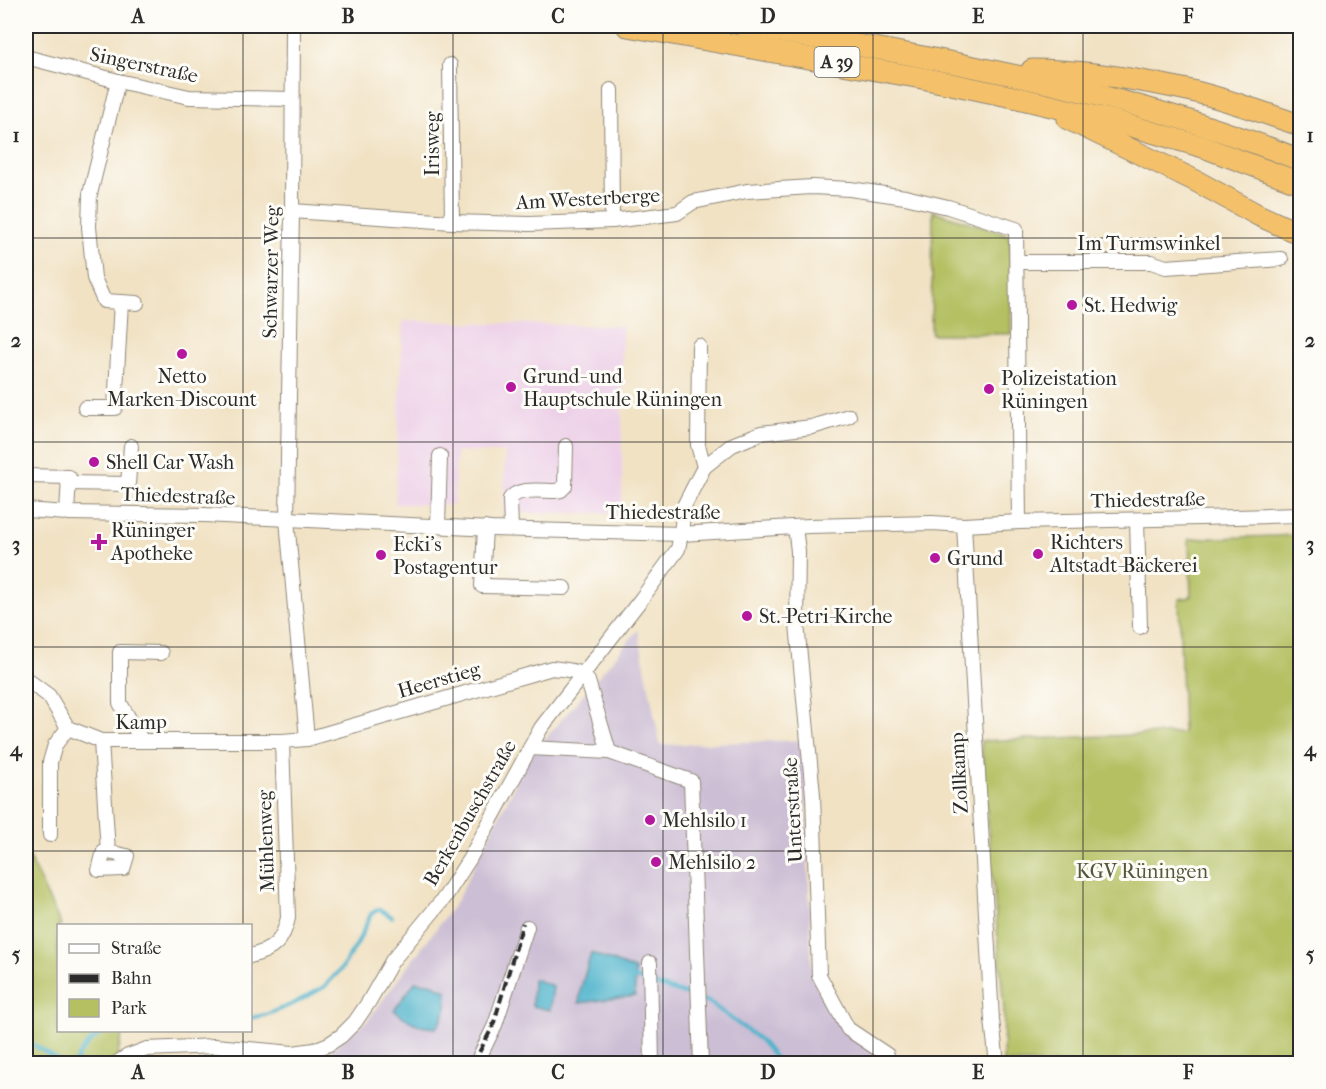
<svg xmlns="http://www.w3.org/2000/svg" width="1326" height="1089" viewBox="0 0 1326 1089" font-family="'IM FELL French Canon',serif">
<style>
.built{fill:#edd0e8}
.industrial{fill:#ccbed4}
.green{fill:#b4c062;stroke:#707646;stroke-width:1.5}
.water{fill:#4db3cc;stroke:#3c6f7c;stroke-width:1.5}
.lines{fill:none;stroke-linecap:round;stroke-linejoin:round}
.stream{stroke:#4db3cc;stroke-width:4}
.minor-casing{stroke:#8e8678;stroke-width:16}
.highway-casing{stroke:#8e8678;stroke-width:23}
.minor{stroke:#fff;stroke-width:14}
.highway{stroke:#f4c16a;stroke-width:21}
.rail{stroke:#2b2b2b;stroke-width:4;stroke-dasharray:9 4.5;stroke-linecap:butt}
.grid{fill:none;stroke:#2b2b2b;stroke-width:1.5;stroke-opacity:0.55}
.poi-dot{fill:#b5179e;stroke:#fdfcf7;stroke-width:2}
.labels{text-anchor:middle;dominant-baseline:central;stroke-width:6;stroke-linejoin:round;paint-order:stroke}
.shield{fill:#fdfcf7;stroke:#6a6a68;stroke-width:1.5}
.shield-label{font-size:18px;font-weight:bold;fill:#2b2b2b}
.street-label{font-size:20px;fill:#2b2b2b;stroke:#fdfcf7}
.poi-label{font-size:20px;fill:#2b2b2b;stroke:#fdfcf7;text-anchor:start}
.park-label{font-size:20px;fill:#54583c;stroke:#fdfcf7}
.neatline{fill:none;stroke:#2b2b2b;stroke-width:2}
.grid-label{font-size:20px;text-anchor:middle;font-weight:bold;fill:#2b2b2b}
</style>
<rect width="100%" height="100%" fill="#fdfcf7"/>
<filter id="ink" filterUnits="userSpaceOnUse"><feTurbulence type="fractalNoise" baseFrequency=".0167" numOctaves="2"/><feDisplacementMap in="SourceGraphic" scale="12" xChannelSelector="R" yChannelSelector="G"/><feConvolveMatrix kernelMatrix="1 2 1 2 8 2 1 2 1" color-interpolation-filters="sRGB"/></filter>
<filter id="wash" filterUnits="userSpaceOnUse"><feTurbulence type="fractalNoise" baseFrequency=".008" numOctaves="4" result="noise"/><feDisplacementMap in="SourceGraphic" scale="24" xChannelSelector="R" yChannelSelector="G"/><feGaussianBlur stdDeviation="1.35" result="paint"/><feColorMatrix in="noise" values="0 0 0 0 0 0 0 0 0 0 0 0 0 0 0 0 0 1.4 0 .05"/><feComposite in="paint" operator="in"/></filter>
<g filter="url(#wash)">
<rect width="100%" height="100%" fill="#f1e2c4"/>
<polygon class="built" points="403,321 622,326 622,513 504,513 505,452 456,452 454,505 395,504"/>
<polygon class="industrial" points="638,630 660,745 804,740 812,978 846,1032 883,1057 881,1063 268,1064 317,1061 367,1021 456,902 528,759"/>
<g class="green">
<polygon points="933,211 1003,233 1010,237 1011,334 931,334"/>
<polygon points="1300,535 1300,1063 1003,1063 1004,1010 981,741 1183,733 1179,599 1191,597 1189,539"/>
<polygon points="26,851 61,925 58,926 58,1030 123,1031 116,1063 26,1063"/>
</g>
<g class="water">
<polygon points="591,953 635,970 635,996 579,1003 581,988"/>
<polygon points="533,979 553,986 550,1010 532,1006"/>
<path d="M415,982L431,983L447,991C447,1007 446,1015 436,1028C418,1027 408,1021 394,1010Z"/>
</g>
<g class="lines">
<g class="stream">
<polyline points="632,979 635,978 709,1002 760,1040 780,1064"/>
<polyline points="250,1018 265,1015 293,1004 324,987 342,968 357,944 371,914 379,909 392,917"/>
<polyline points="26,1040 64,1064"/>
<path d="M74,1064C83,1047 91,1039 108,1030"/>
</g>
</g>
</g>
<g filter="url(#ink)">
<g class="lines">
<g class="minor-casing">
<g id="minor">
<polyline points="293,26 292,211 287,520 307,739"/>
<polyline points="26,57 118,81 189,97 292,99"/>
<polyline points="450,65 452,222"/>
<polyline points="118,81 90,194 89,227 94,278 104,301 137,303"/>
<polyline points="611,90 612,221"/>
<polyline points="292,211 452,222 529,224 612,221 677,213 693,202 747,191 812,187 850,189 905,197 948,207 1016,229 1019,522"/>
<polyline points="1017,262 1151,262 1166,267 1281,259"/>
<polyline points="85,408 115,408 121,302"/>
<polyline points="704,467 732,445 761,433 812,427 849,416"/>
<polyline points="26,476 69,477 67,513"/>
<polyline points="68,483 128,484 131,446"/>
<polyline points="26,510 67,513 204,515 492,529 681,534 809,526 932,523 964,525 1019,522 1200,518 1300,515"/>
<polyline points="1137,520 1140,627"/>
<polyline points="964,525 992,1020 997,1064"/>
<polyline points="438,526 440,456"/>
<polyline points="795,527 798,551 797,624 813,795 819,975 848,1029 887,1055 887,1064"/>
<polyline points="485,528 482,586 564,588"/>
<path d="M511,529L510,499C518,487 542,491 555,491L561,490L565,486L566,446"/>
<path d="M26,679L49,696L68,728L101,741H282L307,739L552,668C566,670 579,669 588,681L609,752L691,781L701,1064"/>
<polyline points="101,741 108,852 104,851 99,870 123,869 127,856 108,852"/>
<polyline points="142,741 120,703 120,652 161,653"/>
<polyline points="530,748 609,752"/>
<polyline points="50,835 50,762 55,745 68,728"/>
<path d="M250,956C274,950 283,941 288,918L282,741"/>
<polyline points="650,963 652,1064"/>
<polyline points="115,1064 128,1056 147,1049 215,1046 293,1053 314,1050 329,1044 341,1036 355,1022 368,1003 392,961 445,897 470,858 541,728 642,598 678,549 681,534 684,506 704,467 698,445 699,346"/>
<polyline points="476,1064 495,1025 527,927"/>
</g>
</g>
<g class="highway-casing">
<g id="highway">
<polyline points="627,26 922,78 1018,98 1114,121 1203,147 1300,183"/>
<path d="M744,26C932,57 1123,89 1300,160"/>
<path d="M1032,70C1080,70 1130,78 1178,88C1219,96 1260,112 1300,125"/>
<polyline points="1068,119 1196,181 1258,215 1300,234"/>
</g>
</g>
<use href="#minor" class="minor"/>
<use href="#highway" class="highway"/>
<polyline class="rail" points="473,1064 493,1026 523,923"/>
</g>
</g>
<path class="grid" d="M243,26V926M453,26V1064M663,26V1064M873,26V1064M1083,26V1064M26,238H1300M26,442H1300M26,647H1300M26,851H1300M243,1030V1064"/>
<g class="poi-dot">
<circle cx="1072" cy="305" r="6"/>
<circle cx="182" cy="354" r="6"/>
<circle cx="511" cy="387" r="6"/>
<circle cx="989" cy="389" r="6"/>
<circle cx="94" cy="462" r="6"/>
<path d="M96 533h6v6h6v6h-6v6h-6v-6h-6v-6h6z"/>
<circle cx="1038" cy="554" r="6"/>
<circle cx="381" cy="555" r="6"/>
<circle cx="935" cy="558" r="6"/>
<circle cx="747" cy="616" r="6"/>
<circle cx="650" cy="820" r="6"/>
<circle cx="656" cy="862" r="6"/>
</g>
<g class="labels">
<rect class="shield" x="814.5" y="47" width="45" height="30" rx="4.5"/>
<g class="shield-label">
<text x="837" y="62">A 39</text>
</g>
<g class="street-label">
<text transform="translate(144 65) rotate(12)">Singerstraße</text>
<text transform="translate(432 144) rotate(-90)">Irisweg</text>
<text transform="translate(588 199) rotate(-3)">Am Westerberge</text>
<text x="1149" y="243">Im Turmswinkel</text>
<text transform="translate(271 272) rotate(-89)">Schwarzer Weg</text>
<text transform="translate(178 496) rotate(2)">Thiedestraße</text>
<text transform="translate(1148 500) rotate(-1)">Thiedestraße</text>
<text x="663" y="512">Thiedestraße</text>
<text transform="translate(439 680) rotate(-16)">Heerstieg</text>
<text x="141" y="722">Kamp</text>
<text transform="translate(959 773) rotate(-93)">Zollkamp</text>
<text transform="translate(793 810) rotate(-93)">Unterstraße</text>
<text transform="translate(470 813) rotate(-60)">Berkenbuschstraße</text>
<text transform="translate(266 841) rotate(-92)">Mühlenweg</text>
</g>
<g class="poi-label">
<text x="1084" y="305">St. Hedwig</text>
<text x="182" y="376" text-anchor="middle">Netto<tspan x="182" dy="23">Marken-Discount</tspan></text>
<text x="523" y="376">Grund- und<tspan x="523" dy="23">Hauptschule Rüningen</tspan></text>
<text x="1001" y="378">Polizeistation<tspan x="1001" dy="23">Rüningen</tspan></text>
<text x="106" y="462">Shell Car Wash</text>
<text x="111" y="530">Rüninger<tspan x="111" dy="23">Apotheke</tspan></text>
<text x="1050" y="542">Richters<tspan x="1050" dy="23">Altstadt-Bäckerei</tspan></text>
<text x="393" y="544">Ecki's<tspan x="393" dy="23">Postagentur</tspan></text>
<text x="947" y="558">Grund</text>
<text x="759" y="616">St.-Petri-Kirche</text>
<text x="662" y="820">Mehlsilo 1</text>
<text x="668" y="862">Mehlsilo 2</text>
</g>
<g class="park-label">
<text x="1142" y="871">KGV Rüningen</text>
</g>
</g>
<rect width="1326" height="1089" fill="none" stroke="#fdfcf7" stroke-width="66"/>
<rect x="57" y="924" width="195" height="108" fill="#fdfcf7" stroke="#a9a8a5" stroke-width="1.5"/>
<rect x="69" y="944" width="30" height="9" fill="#ffffff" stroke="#a9a8a5" stroke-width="1.5"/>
<text x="111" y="954" font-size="18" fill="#2b2b2b">Straße</text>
<rect x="69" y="974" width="30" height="9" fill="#2b2b2b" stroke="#a9a8a5" stroke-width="1.5"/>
<text x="111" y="984" font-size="18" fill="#2b2b2b">Bahn</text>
<rect x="69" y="999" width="30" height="18" fill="#b4c062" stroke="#a9a8a5" stroke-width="1.5"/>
<text x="111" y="1014" font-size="18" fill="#2b2b2b">Park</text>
<rect x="33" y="33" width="1260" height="1023" class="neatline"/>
<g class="grid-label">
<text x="138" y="23">A</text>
<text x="348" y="23">B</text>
<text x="558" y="23">C</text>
<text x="768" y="23">D</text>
<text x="978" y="23">E</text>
<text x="1188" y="23">F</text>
<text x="16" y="142">1</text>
<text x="1310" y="142">1</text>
<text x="16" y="347">2</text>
<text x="1310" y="347">2</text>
<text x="16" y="551">3</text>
<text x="1310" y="551">3</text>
<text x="16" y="756">4</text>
<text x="1310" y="756">4</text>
<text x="16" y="961">5</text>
<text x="1310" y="961">5</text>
<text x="138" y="1079">A</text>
<text x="348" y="1079">B</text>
<text x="558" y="1079">C</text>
<text x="768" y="1079">D</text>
<text x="978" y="1079">E</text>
<text x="1188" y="1079">F</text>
</g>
</svg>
